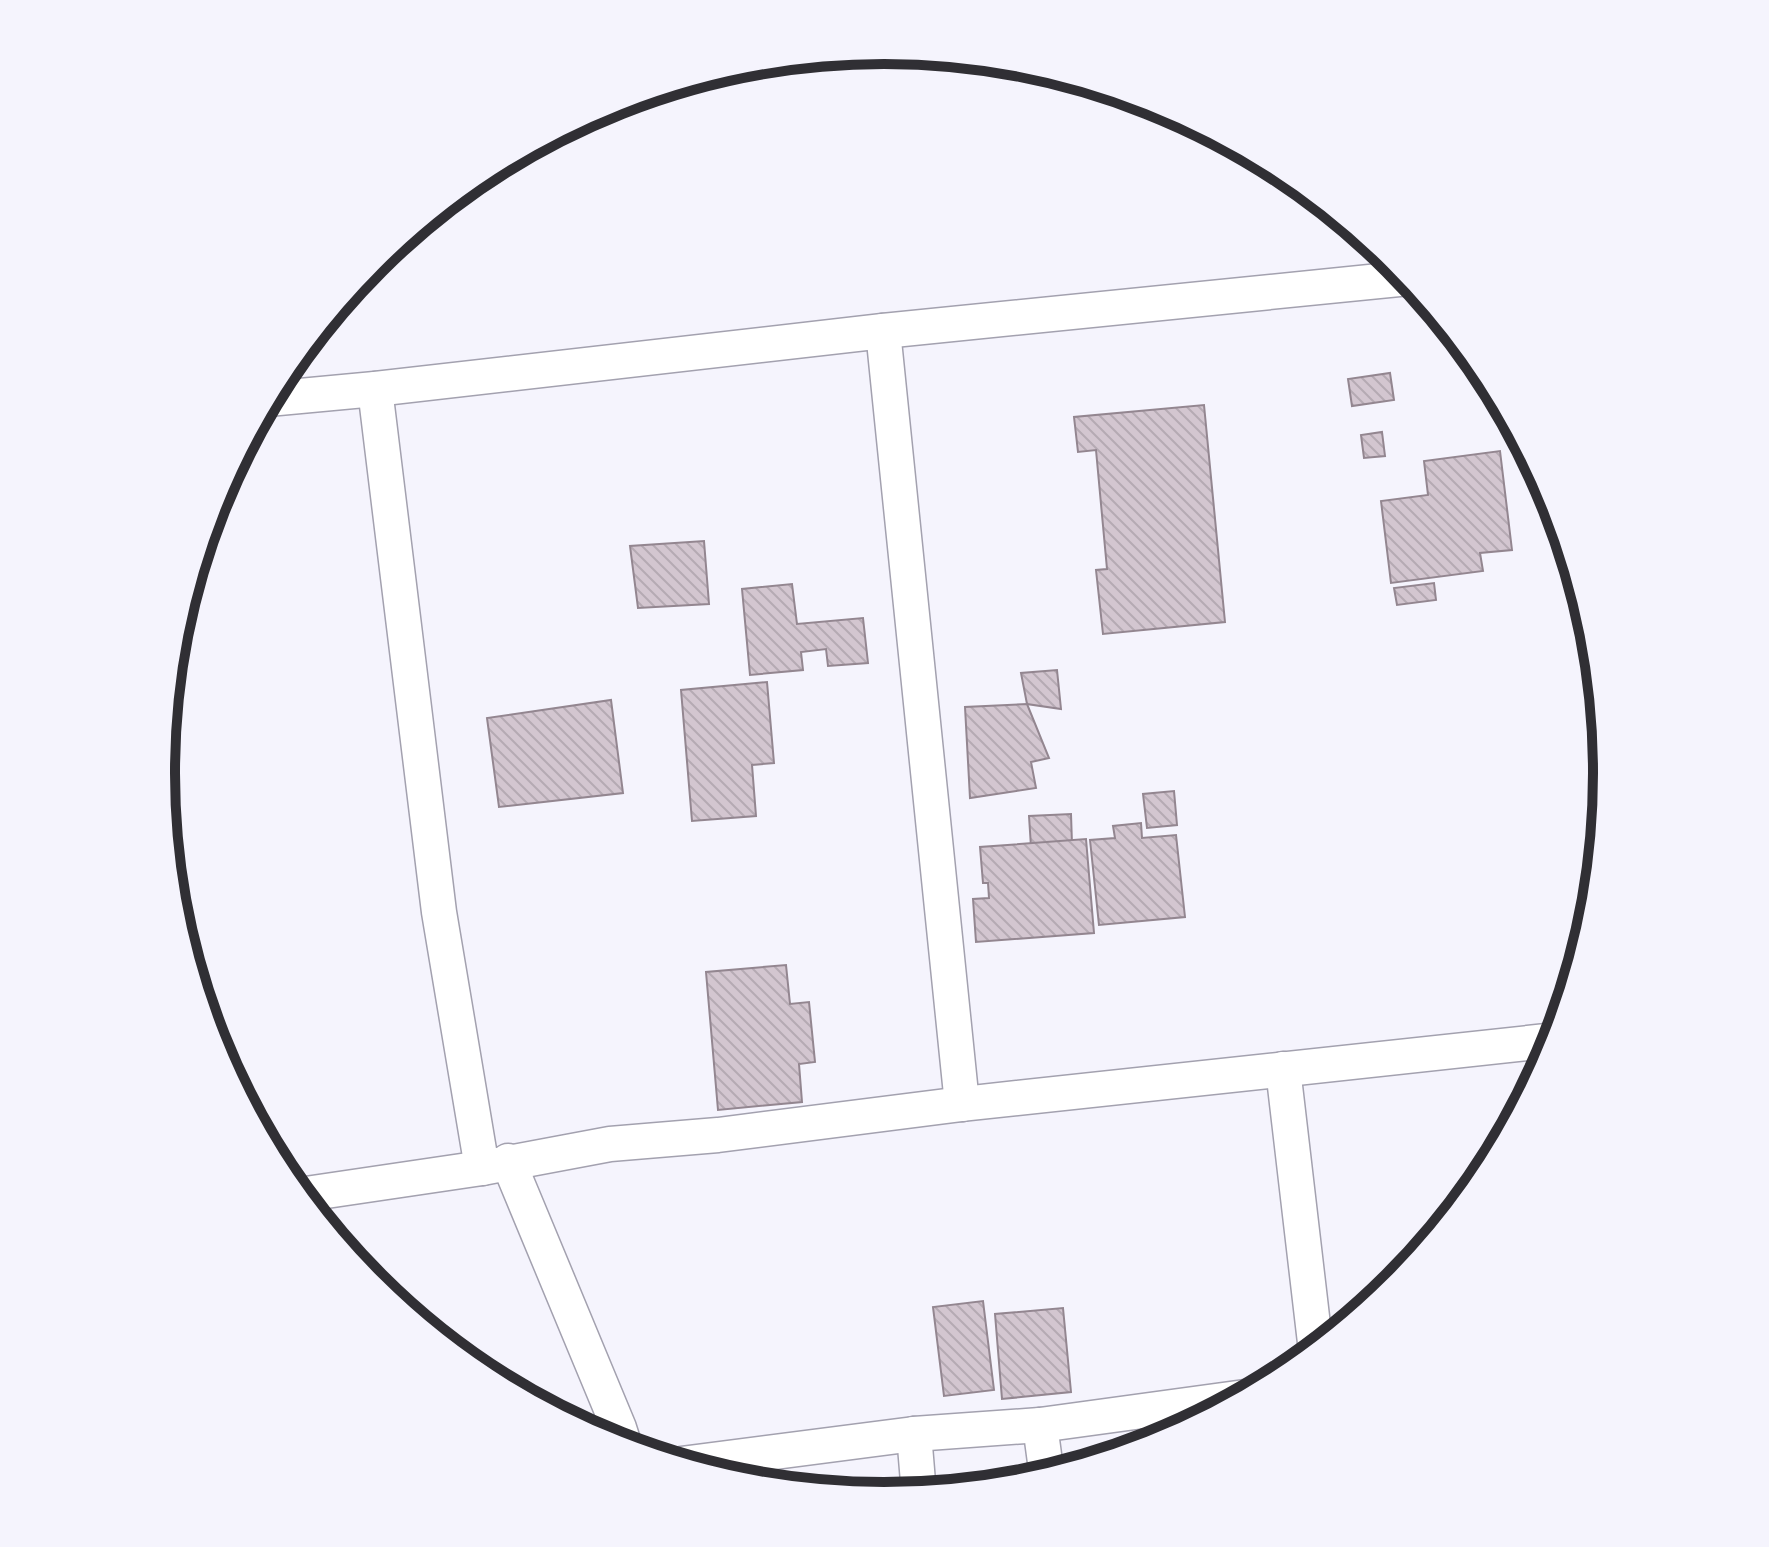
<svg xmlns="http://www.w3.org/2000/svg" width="1769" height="1547" viewBox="0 0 1769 1547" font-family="Jost,sans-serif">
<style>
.building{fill:url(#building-back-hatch);stroke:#938690;stroke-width:2}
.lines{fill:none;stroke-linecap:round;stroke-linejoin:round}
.street-casing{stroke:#a3a1af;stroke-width:37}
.street{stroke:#fff;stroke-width:34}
.rim{fill:none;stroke:#302f34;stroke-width:10}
</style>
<defs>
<pattern id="building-back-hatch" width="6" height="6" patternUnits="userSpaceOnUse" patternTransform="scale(2)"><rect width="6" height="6" fill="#d3c6d0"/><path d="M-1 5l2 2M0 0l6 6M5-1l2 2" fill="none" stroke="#b5aab3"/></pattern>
</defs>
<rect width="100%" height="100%" fill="#f5f4fd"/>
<g class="building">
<polygon points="1390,373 1394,400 1352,406 1348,379"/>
<polygon points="1204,405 1225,622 1103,634 1096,570 1107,569 1096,450 1078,452 1074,417"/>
<polygon points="1382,432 1385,456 1364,458 1361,435"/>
<polygon points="1500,451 1512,550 1480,553 1483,571 1391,583 1381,501 1428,495 1424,461"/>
<polygon points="704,541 709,604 638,608 630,546"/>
<polygon points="1434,583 1436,600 1397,605 1394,588"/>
<polygon points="792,584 797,624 863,618 868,663 828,666 826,649 801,652 803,670 750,675 742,589"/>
<polygon points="1057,670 1061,709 1027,704 1021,673"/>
<polygon points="767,682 774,763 752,765 756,816 692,821 681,690"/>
<polygon points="611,700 623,793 499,807 487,718"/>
<polygon points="1027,704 1049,758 1031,762 1036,788 970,798 965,707"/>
<polygon points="1174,791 1177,825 1147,828 1143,794"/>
<polygon points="1071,814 1072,844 1031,847 1029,816"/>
<polygon points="1141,823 1142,838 1176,835 1185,917 1099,925 1090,840 1115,838 1113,826"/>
<polygon points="1086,839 1094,933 976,942 973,899 989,898 988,883 983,883 980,847"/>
<polygon points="786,965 790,1004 809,1002 815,1062 799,1064 802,1102 718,1110 706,972"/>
<polygon points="983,1301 994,1390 944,1396 933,1307"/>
<polygon points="1063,1308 1071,1392 1002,1399 995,1314"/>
<polygon points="879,1484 880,1497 813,1490"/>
</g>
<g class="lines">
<g class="street-casing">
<g id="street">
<polyline points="883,331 962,1104"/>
<polyline points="375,389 439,912 482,1168"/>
<polyline points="268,399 375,389 883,331 1409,278"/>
<polyline points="1283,1069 1316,1351"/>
<polyline points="508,1161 619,1428 625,1447"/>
<polyline points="299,1195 482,1168 610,1144 718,1135 962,1104 1556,1040"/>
<polyline points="1040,1425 1047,1477"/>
<polyline points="914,1434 919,1494"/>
<polyline points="681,1464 914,1434 1040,1425 1245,1397"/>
</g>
</g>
<use href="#street" class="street"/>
</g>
<path d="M0 0H1769V1547H0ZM175 773a709 709 0 1 1 1418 0a709 709 0 1 1-1418 0Z" fill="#f5f4fd" fill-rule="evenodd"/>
<path class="rim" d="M175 773a709 709 0 1 1 1418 0a709 709 0 1 1-1418 0Z"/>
</svg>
